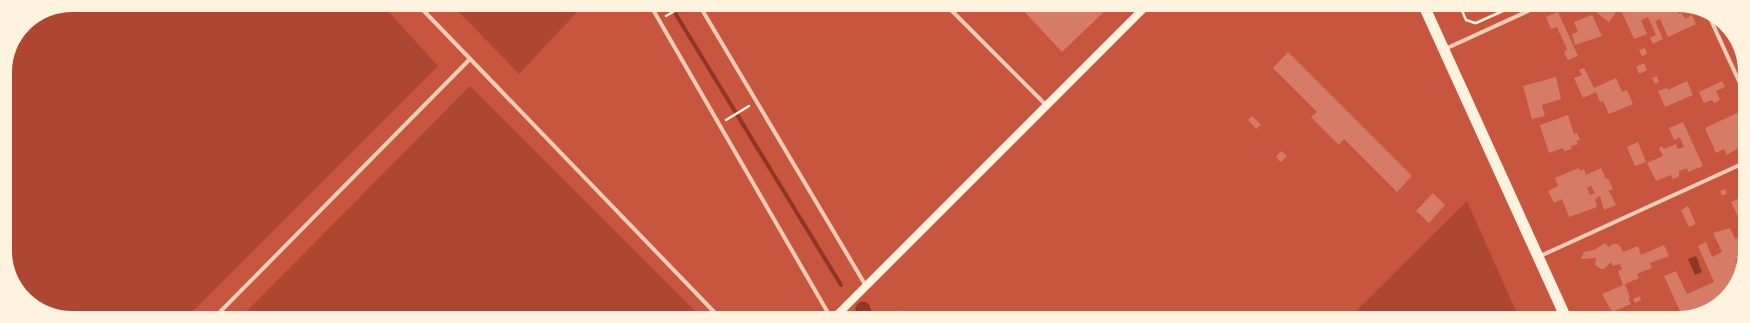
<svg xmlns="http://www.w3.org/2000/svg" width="1750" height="323" viewBox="0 0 1750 323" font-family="'DejaVu Sans',sans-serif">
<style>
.green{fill:#ae4732}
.water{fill:#8f3625}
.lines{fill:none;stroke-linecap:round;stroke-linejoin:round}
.stream{stroke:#8f3625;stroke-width:4}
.canal{stroke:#8f3625;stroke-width:15}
.building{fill:#d67c66;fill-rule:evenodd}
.path{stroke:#fff3e0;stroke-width:2.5}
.minor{stroke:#f1ccb7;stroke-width:4}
.secondary{stroke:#fff3e0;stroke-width:8}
.trunk{stroke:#fff3e0;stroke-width:11}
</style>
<rect width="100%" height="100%" fill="#c8553d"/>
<g class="green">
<polygon points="386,9 438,66 187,317 63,317 28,301 7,268 5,72 10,46 25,24 46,10"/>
<polygon points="456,9 580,9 519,74"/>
<polygon points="470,86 702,318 241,317"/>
<polygon points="1467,201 1519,318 1349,318"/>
</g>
<polygon class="water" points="1696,256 1702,272 1695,275 1688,259"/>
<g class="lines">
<polyline class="stream" points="672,8 841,285"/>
<polyline class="canal" points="863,309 866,318"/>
</g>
<g class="building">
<polygon points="1599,6 1616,7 1614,10 1616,12 1609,22 1597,13 1601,7"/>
<polygon points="1619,6 1633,6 1633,7 1643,6 1646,12 1660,6 1675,6 1679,14 1682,13 1685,19 1692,15 1696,24 1668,37 1660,19 1655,21 1663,39 1653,44 1650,38 1656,35 1648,17 1641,20 1647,34 1634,39"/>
<polygon points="1020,7 1109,7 1062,52"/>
<polygon points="1558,12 1578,56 1568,60 1564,53 1567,49 1557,27 1551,29 1546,17"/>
<polygon points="1592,15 1602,36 1575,45 1572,34 1578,32 1574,22"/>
<polygon points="1645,48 1647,54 1642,56 1639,50"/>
<polygon points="1288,52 1412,176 1397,192 1344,139 1339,145 1311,117 1317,112 1273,68"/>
<polygon points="1644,63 1647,70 1639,74 1636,67"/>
<polygon points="1584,68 1594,88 1616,78 1622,92 1627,90 1633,104 1609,114 1603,101 1600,102 1596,92 1583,98 1574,78 1582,75 1579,70"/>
<polygon points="1657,76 1659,82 1655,84 1652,78"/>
<polygon points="1556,77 1561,99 1542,105 1545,116 1532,119 1523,86"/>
<polygon points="1687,81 1693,95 1665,107 1658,91 1667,88 1668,90"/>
<polygon points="1722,81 1725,87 1716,91 1720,100 1714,103 1712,100 1704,103 1699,92"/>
<polygon points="1737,113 1744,128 1744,144 1727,155 1724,149 1716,153 1705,128"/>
<polygon points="1568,115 1574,134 1577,133 1580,140 1576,141 1578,144 1571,146 1572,149 1564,151 1563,148 1549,153 1540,125"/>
<polygon points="1252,116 1261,125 1256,129 1248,120"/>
<polygon points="1683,122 1703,166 1688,172 1687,168 1679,171 1679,176 1673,179 1671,175 1656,181 1647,163 1663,156 1659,148 1662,146 1664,149 1676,144 1678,149 1684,147 1680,137 1674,140 1669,128"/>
<polygon points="1638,142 1646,162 1635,166 1627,147"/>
<polygon points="1281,151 1287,156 1281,162 1276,157"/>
<path d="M1579,168L1580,171L1584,169L1586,175L1601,168L1606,179L1608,178L1613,189L1608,191L1610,193L1616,205L1604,210L1600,196L1595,199L1597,207L1569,217L1562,199L1554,203L1548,191L1558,186L1555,178ZM1591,186L1595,193L1590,195L1587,188Z"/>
<polygon points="1725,189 1727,193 1722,196 1720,191"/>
<polygon points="1433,193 1445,205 1429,223 1416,211"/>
<polygon points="1744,196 1744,221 1741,223 1731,202"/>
<polygon points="1688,206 1696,224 1689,227 1681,210"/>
<polygon points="1730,228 1735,239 1739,237 1742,244 1744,243 1744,255 1735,260 1739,270 1723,300 1687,316 1686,314 1680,311 1664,276 1676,271 1687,294 1714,282 1698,246 1706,242 1712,257 1722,252 1713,233"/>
<polygon points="1605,243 1609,247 1613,244 1617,244 1620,246 1623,252 1638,246 1641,255 1664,245 1669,256 1650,263 1652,268 1637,274 1639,278 1625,284 1630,298 1628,298 1631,304 1612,312 1602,294 1623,285 1618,271 1622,269 1620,264 1613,266 1611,262 1604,269 1601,269 1595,265 1596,258 1581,259 1584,252 1594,250"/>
<polygon points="1640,296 1641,300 1635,303 1633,299"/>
<polygon points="903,310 911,318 896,318"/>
</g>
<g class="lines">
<g class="path">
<polyline points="1460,6 1466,20 1475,23"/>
<polyline points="666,16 680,8"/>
<polyline points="1476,23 1514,6"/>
<polyline points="726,120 749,106"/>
</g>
<g class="minor">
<polyline points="652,8 831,318"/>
<polyline points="701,8 866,286"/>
<polyline points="949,8 1047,106"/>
<polyline points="422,9 720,318"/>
<polyline points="1709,16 1744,92"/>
<polyline points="1445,49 1539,6"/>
<polyline points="1538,257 1744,163"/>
<polyline points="215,317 470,59"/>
</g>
<polyline class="secondary" points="834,318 1145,7"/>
<polyline class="trunk" points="1424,6 1566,318"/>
</g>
<path d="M0 0H1750V323H0ZM72 12H1678A60 60 0 0 1 1738 72V251A60 60 0 0 1 1678 311H72A60 60 0 0 1 12 251V72A60 60 0 0 1 72 12Z" fill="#fff3e0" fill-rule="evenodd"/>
</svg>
